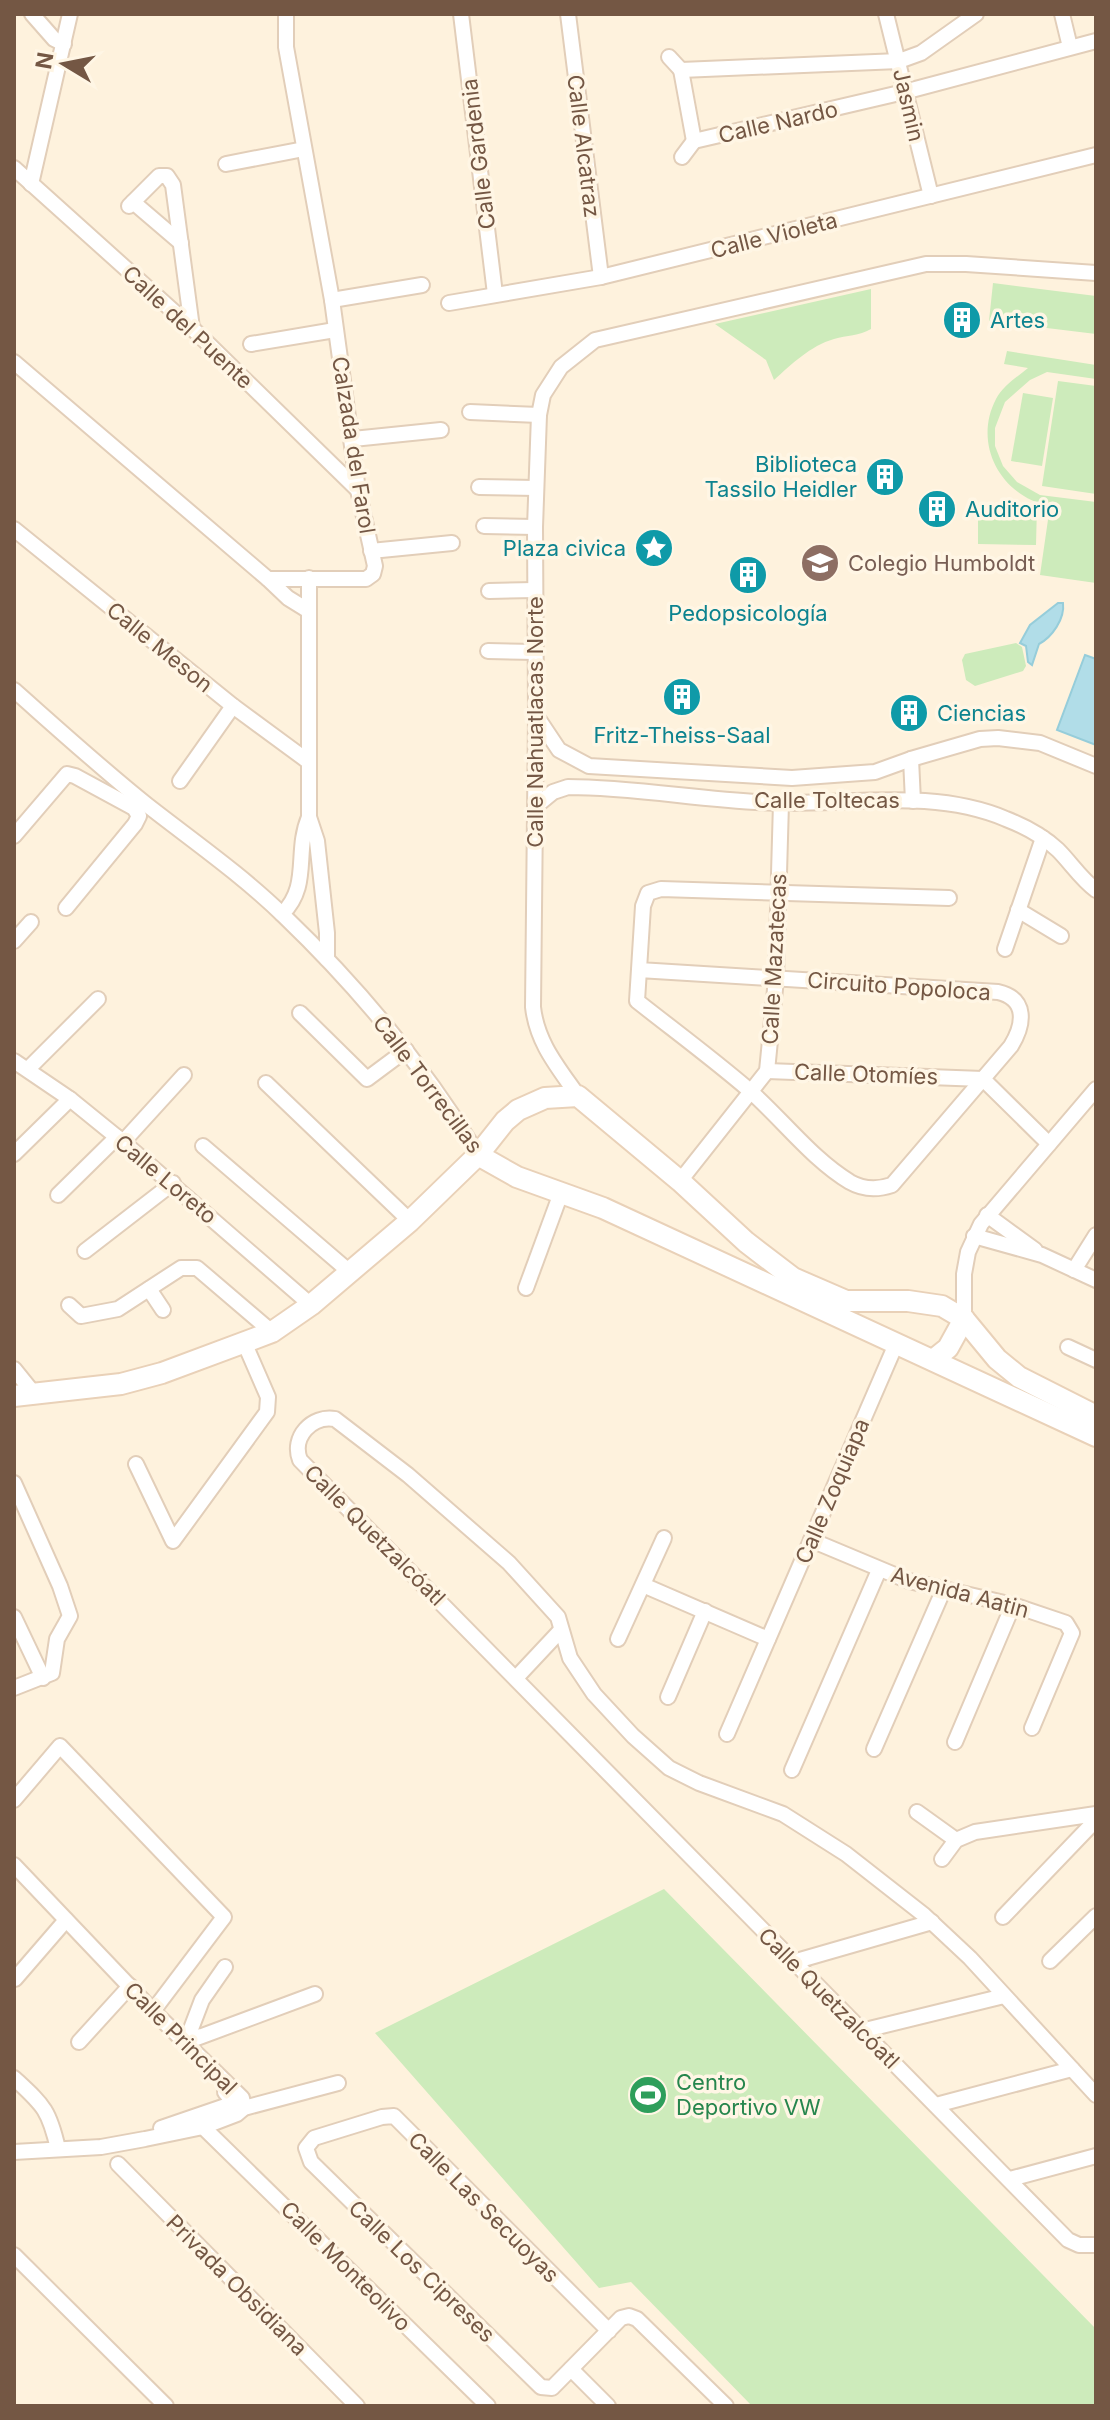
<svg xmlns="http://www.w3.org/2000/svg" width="1110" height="2420" viewBox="0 0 1110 2420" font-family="Inter,sans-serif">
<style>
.green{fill:#cdebbb}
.water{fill:#b1dde8;stroke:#96cdda;stroke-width:2}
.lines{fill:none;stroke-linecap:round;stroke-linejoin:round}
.street-casing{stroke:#e2ceb9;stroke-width:18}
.secondary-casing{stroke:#e9d1b8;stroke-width:24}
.street{stroke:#fff;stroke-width:14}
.secondary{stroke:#fff;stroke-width:20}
.labels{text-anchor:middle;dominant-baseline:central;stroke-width:7;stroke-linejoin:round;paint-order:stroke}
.street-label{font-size:22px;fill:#745744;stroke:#fff6e5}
.culture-label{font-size:22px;fill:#0d838f;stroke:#fff6e5;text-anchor:start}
.education-label{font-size:22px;fill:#785e54;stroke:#fff6e5;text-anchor:start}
.leisure-label{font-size:22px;fill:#27864d;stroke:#fff6e5;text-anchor:start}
</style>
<rect width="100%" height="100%" fill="#fef2dd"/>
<g class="green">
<polygon points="993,283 1096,296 1096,334 989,321"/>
<path d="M871,289V329C859,336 847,335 834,339C810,346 792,364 774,380L766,360L715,324Z"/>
<path d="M1007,351L1096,365V379L1047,372L1030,380L1005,402L995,428V446L1003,466L1017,482L1040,495L1096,502V583L1040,575L1050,506C1002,497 972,445 996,399C1003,386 1017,377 1028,368L1004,364Z"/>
<polygon points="1058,381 1096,386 1096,494 1042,486"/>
<polygon points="1023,393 1053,398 1042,466 1011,461"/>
<polygon points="978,504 1037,506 1036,545 978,544"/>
<polygon points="1016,643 1022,647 1026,666 1023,671 975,686 966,680 962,660 965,654"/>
<polygon points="664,1889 1096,2329 1096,2406 752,2406 631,2282 599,2288 375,2033"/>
</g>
<g class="water">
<path d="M1058,603H1063C1065,619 1052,637 1039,644L1032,665L1028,662L1026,646L1020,643L1030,625Z"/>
<polygon points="1085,655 1096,659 1096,745 1057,730"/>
</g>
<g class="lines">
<g class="street-casing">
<g id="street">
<polyline points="32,14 54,39 64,44"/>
<polyline points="461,14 495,294"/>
<polyline points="568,14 601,277"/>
<polyline points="886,14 931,196"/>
<polyline points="1062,14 1070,47"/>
<polyline points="669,57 681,70"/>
<polyline points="681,70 899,61 921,53 976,14"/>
<polyline points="681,70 694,141"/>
<polyline points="694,141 904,92 1096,41"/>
<polyline points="682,157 694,141"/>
<polyline points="226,164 304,149"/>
<polyline points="14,168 192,328 358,490"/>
<polyline points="31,184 70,14"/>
<polyline points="133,202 181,243"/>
<polyline points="129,206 159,176 167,176 173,185 192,328"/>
<polyline points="332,300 422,285"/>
<polyline points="449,303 601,277 1096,155"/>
<polyline points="251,344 335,330"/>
<polyline points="14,362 268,579 366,579 373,574 375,566 358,490 332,300 286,47 286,14"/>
<polyline points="470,412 539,415"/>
<polyline points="353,439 441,430"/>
<polyline points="479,487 536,488"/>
<polyline points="484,526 535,527"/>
<polyline points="14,529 233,706 309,762"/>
<polyline points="371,551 452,543"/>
<polyline points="268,579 288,598 309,611"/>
<polyline points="489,591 535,590"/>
<polyline points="488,651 536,652"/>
<path d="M14,690C58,729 102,769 147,805C193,841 242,875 284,916C358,987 425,1068 478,1155"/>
<polyline points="537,717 559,750 589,766 792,778 875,772 911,759 980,739 998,738 1040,743 1096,766"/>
<polyline points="911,759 913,801"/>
<polyline points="180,781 233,706"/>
<path d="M536,806L553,792L568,787C639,787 710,802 782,803C856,804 935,789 1006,819C1024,826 1044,837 1058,850C1071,863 1081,879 1096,890"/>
<polyline points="309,817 317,841 327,933 327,959"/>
<polyline points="14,836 67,774 75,776 134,808 139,816 135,824 66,908"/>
<polyline points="1018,910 1061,936"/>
<path d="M282,914C311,886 294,852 309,817V578"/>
<polyline points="14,941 31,922"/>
<polyline points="1005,949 1043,838"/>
<path d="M639,970L998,992C1028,999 1024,1025 1011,1046L892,1185C877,1190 864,1190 850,1182C812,1159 783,1120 749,1090C713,1059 675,1031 637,1001L643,906L648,893L661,889L949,898"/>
<polyline points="300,1013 367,1079 406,1050"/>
<polyline points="14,1061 70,1099 123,1142 311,1305"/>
<polyline points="28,1069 98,999"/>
<polyline points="767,1071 983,1079 1049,1144"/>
<polyline points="266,1083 410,1221"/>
<path d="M578,1096C558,1067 537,1043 533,1007L536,716L535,527L539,415L543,395L561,367L595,340L926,264H966L1096,273"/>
<polyline points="123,1142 184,1075"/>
<polyline points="203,1146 351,1273"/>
<polyline points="14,1154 70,1099"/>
<polyline points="680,1181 767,1071 776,979 781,803"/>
<polyline points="58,1195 117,1137"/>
<polyline points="987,1215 1035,1250"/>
<polyline points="974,1236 1042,1255 1096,1280"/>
<polyline points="85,1251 173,1183"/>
<polyline points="1074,1270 1096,1235"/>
<polyline points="526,1288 561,1193"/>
<polyline points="149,1289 163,1310"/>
<polyline points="69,1305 81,1316 118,1309 181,1268 197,1268 272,1332"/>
<polyline points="964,1319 964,1274 968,1252 981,1224 1096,1089"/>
<polyline points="1068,1347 1096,1360"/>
<polyline points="14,1369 35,1395"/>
<polyline points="136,1464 173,1541 267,1412 268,1397 244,1342"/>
<polyline points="14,1483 60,1586 70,1616 57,1639 52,1673 14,1688"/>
<polyline points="811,1540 909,1581 1013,1605 1066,1623 1072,1633 1032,1728"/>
<polyline points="643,1585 768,1639"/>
<polyline points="14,1617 43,1678"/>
<polyline points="618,1639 664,1538"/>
<polyline points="516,1678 561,1630"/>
<polyline points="668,1697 705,1611"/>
<polyline points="727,1734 896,1344"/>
<polyline points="955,1742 1013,1605"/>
<polyline points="874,1749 943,1591"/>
<polyline points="792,1770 879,1570"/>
<polyline points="14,1800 60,1746 224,1917 153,2011"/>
<polyline points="917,1812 956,1840"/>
<polyline points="942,1859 956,1840 975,1832 1096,1814"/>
<polyline points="14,1865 153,2011 242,2098 244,2108"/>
<polyline points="1003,1917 1096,1820"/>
<polyline points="1050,1961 1096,1916"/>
<polyline points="793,1962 932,1922"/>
<polyline points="15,1979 66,1920"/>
<polyline points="861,2031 1004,1996"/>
<polyline points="201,2036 186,2042 315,1994"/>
<polyline points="79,2042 130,1986"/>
<polyline points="186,2042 202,2000 225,1967"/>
<path d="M14,2078C43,2105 49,2109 58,2149"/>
<path d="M1096,2095L970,1958L924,1915L846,1854L783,1814L699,1783L669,1768L633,1736L594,1694L570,1658L558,1617L509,1563L408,1475L335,1419C312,1415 291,1437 300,1460L1068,2240L1079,2245H1096"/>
<polyline points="936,2105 1072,2069"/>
<polyline points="203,2127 488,2406"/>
<polyline points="161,2128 234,2103 225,2092"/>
<polyline points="14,2152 101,2147 145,2139 203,2127 237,2114 244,2108 338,2083"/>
<polyline points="118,2164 357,2406"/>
<polyline points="1010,2179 1096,2156"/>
<polyline points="14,2255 166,2406"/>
<polyline points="609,2331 394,2116 382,2117 314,2138 306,2148 311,2162 541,2387 552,2388 621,2318 629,2316 637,2319 726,2406"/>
<polyline points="571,2369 608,2406"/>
</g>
</g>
<g class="secondary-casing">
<g id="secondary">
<polyline points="478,1155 517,1177 603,1208 1096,1436"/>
<polyline points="933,1360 948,1348 964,1319"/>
<polyline points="14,1396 121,1384 162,1373 272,1332 311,1305 410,1221 478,1155 505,1121 518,1110 545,1098 578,1096 680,1181 746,1242 793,1278 846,1301 908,1301 942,1306 964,1319 997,1359 1019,1377 1096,1416"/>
</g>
</g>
<use href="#street" class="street"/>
<use href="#secondary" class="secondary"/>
</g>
<defs>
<g id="building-disc" transform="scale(2)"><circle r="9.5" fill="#0f9aa8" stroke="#fff6e5"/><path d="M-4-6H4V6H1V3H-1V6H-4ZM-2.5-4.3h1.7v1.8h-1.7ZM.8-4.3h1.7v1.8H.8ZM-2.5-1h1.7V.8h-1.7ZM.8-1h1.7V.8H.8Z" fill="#fff"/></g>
<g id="sight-disc" transform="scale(2)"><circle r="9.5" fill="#0f9aa8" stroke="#fff6e5"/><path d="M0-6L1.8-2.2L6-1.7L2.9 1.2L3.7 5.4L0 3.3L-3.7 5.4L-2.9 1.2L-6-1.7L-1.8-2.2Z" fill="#fff"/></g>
<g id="school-disc" transform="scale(2)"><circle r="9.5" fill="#8d6e63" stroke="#fff6e5"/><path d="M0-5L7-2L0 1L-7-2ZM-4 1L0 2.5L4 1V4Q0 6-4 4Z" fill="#fff"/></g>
<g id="stadium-disc" transform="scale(2)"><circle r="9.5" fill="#2e9e5b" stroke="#fff6e5"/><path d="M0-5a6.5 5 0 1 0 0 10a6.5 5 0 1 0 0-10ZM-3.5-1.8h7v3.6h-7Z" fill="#fff"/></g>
</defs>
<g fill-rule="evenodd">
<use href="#building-disc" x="962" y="320"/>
<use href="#building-disc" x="885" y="477"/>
<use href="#building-disc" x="937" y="509"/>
<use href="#sight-disc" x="654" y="548"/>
<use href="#school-disc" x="820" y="563"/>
<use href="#building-disc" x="748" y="575"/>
<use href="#building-disc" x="682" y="697"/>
<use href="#building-disc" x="909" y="713"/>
<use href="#stadium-disc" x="648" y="2095"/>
</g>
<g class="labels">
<g class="street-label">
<text transform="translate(909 105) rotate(77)">Jasmin</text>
<text transform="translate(778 122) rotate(-13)">Calle Nardo</text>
<text transform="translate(584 146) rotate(83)">Calle Alcatraz</text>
<text transform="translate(478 154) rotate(-97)">Calle Gardenia</text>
<text transform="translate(774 235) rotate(-14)">Calle Violeta</text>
<text transform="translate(188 327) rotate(43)">Calle del Puente</text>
<text transform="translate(354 445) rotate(81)">Calzada del Farol</text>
<text transform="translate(160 647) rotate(39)">Calle Meson</text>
<text transform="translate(535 722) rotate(-90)">Calle Nahuatlacas Norte</text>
<text x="827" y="800">Calle Toltecas</text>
<text transform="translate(774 959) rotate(-87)">Calle Mazatecas</text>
<text transform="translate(899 986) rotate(4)">Circuito Popoloca</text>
<text transform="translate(866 1074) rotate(2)">Calle Otomíes</text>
<text transform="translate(428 1084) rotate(53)">Calle Torrecillas</text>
<text transform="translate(166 1179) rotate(40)">Calle Loreto</text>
<text transform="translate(832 1491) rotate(-67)">Calle Zoquiapa</text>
<text transform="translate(375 1535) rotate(45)">Calle Quetzalcóatl</text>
<text transform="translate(960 1592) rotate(15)">Avenida Aatin</text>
<text transform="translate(829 1998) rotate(45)">Calle Quetzalcóatl</text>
<text transform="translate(181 2038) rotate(45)">Calle Principal</text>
<text transform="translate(484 2207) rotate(45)">Calle Las Secuoyas</text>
<text transform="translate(346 2266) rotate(45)">Calle Monteolivo</text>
<text transform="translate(422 2271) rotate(44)">Calle Los Cipreses</text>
<text transform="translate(237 2285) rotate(45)">Privada Obsidiana</text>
</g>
<g class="culture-label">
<text x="990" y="320">Artes</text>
<text x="857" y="464" text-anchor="end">Biblioteca<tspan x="857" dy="25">Tassilo Heidler</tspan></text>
<text x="965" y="509">Auditorio</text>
<text x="626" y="548" text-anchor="end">Plaza civica</text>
<text x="748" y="613" text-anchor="middle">Pedopsicología</text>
<text x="937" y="713">Ciencias</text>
<text x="682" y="735" text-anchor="middle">Fritz-Theiss-Saal</text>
</g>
<g class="education-label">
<text x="848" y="563">Colegio Humboldt</text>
</g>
<g class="leisure-label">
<text x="676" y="2082">Centro<tspan x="676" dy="25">Deportivo VW</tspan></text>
</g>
</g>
<rect width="1110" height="2420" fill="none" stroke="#745744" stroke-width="32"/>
<g transform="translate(64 64) rotate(280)" stroke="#fff6e5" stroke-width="6" paint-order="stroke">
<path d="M0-6L14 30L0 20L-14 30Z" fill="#745744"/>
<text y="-12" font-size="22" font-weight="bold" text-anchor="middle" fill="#745744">N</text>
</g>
</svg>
